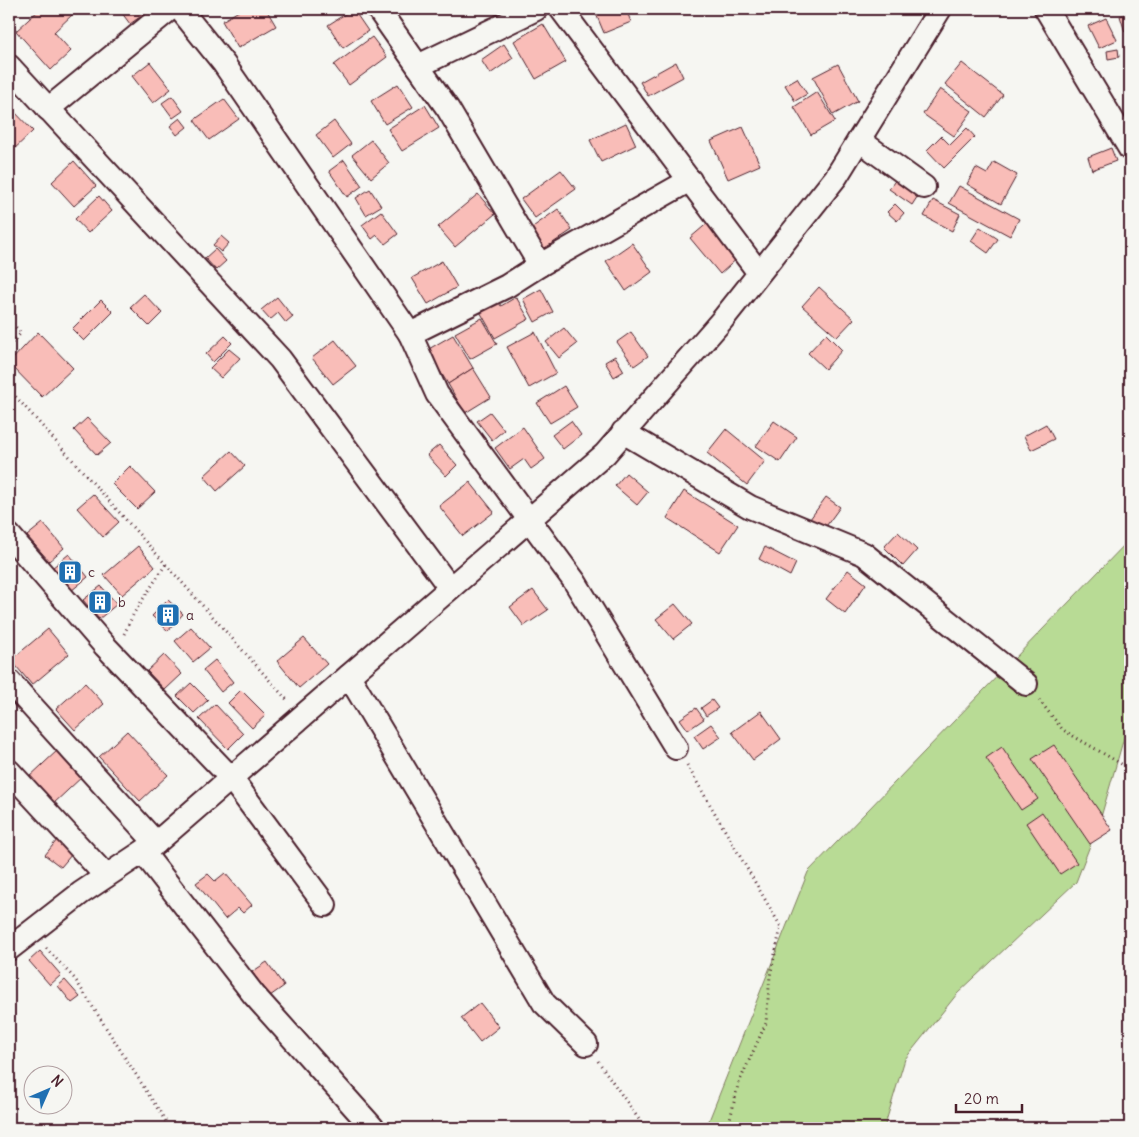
<svg xmlns="http://www.w3.org/2000/svg" width="1139" height="1137" viewBox="0 0 1139 1137" font-family="Delius,sans-serif">
<style>
.green{fill:#b8db95;stroke:#817d60}
.building{fill:#f9bdb8;stroke:#4a1f2b}
.lines{fill:none;stroke-linecap:round;stroke-linejoin:round}
.street-casing{stroke:#4a1f2b;stroke-width:26}
.path{stroke:#4a1f2b;stroke-width:3;stroke-dasharray:1 4;stroke-linecap:butt}
.street{stroke:#f6f6f2;stroke-width:22}
.labels{text-anchor:middle;dominant-baseline:central;stroke-width:4;stroke-linejoin:round;paint-order:stroke}
.poi-label{font-size:14px;fill:#4a1f2b;stroke:#f6f6f2;text-anchor:start}
</style>
<rect width="100%" height="100%" fill="#f6f6f2"/>
<filter id="ink" filterUnits="userSpaceOnUse"><feTurbulence type="fractalNoise" baseFrequency=".02" numOctaves="2"/><feDisplacementMap in="SourceGraphic" scale="10" xChannelSelector="R" yChannelSelector="G"/><feConvolveMatrix kernelMatrix="1 2 1 2 8 2 1 2 1" color-interpolation-filters="sRGB"/></filter>
<g filter="url(#ink)">
<polygon class="green" points="1130,539 1130,717 1101,817 1076,882 957,994 905,1059 884,1128 706,1128 808,872"/>
<g class="building">
<polygon points="40,9 67,9 73,14 54,32 71,51 51,70 16,31"/>
<polygon points="119,9 151,9 130,24"/>
<polygon points="242,9 266,9 276,26 238,48 222,21"/>
<polygon points="353,9 368,31 343,48 328,25"/>
<polygon points="594,9 626,9 631,22 604,33"/>
<polygon points="1130,13 1130,31 1125,32 1120,16"/>
<polygon points="1106,18 1117,40 1099,48 1088,26"/>
<polygon points="543,24 566,62 536,79 514,41"/>
<polygon points="372,37 387,57 349,85 334,65"/>
<polygon points="504,44 513,58 490,74 481,60"/>
<polygon points="1118,49 1119,57 1108,59 1107,51"/>
<polygon points="150,62 171,89 153,103 132,76"/>
<polygon points="676,62 683,77 648,96 640,82"/>
<polygon points="962,63 1003,95 986,117 945,84"/>
<polygon points="838,64 858,101 833,115 813,77"/>
<polygon points="797,78 807,94 795,101 785,85"/>
<polygon points="398,84 413,107 385,124 371,101"/>
<polygon points="940,89 972,111 954,136 923,114"/>
<polygon points="817,92 835,121 811,135 794,107"/>
<polygon points="172,96 183,111 173,118 162,103"/>
<polygon points="224,99 239,119 209,140 194,120"/>
<polygon points="425,105 439,128 402,151 388,129"/>
<polygon points="12,109 33,131 9,154 9,112"/>
<polygon points="180,118 187,127 177,135 170,126"/>
<polygon points="334,121 351,144 333,158 316,135"/>
<polygon points="626,123 636,145 601,162 590,140"/>
<polygon points="743,127 760,165 728,179 711,141"/>
<polygon points="967,128 975,137 944,168 927,150 941,136 950,145"/>
<polygon points="371,140 389,163 371,178 352,155"/>
<polygon points="1111,148 1116,161 1092,170 1088,157"/>
<polygon points="344,160 362,186 347,197 329,171"/>
<polygon points="74,161 96,186 74,206 52,182"/>
<polygon points="994,162 1017,175 1001,204 967,184 976,168 987,174"/>
<polygon points="561,170 576,189 535,218 521,199"/>
<polygon points="899,175 921,191 912,205 889,189"/>
<polygon points="959,186 1019,219 1010,236 949,203"/>
<polygon points="370,189 381,206 366,215 356,198"/>
<polygon points="478,194 495,214 455,247 438,227"/>
<polygon points="99,196 112,211 88,233 75,219"/>
<polygon points="933,200 960,214 952,231 924,216"/>
<polygon points="895,204 904,213 897,221 887,212"/>
<polygon points="558,209 572,230 544,249 530,229"/>
<polygon points="381,211 398,234 385,244 377,235 372,239 362,225"/>
<polygon points="710,221 740,256 720,274 690,238"/>
<polygon points="980,227 998,239 988,253 971,241"/>
<polygon points="221,236 229,243 221,252 213,245"/>
<polygon points="632,243 652,272 626,291 606,261"/>
<polygon points="215,249 226,261 216,270 205,258"/>
<polygon points="442,261 457,287 428,304 412,278"/>
<polygon points="819,287 854,319 837,337 802,306"/>
<polygon points="541,289 553,312 535,322 523,299"/>
<polygon points="144,294 162,313 149,326 130,307"/>
<polygon points="277,297 293,317 286,323 278,313 270,320 261,310"/>
<polygon points="516,297 529,319 495,338 478,308 496,298 501,306"/>
<polygon points="101,300 113,312 84,341 72,329"/>
<polygon points="482,318 497,344 470,359 455,333"/>
<polygon points="564,328 577,344 559,358 546,342"/>
<polygon points="38,332 73,368 42,397 9,363"/>
<polygon points="535,332 556,373 529,388 507,347"/>
<polygon points="631,332 648,356 634,366 617,342"/>
<polygon points="826,334 842,350 825,369 808,353"/>
<polygon points="453,335 473,368 448,384 427,350"/>
<polygon points="225,336 232,343 213,362 206,354"/>
<polygon points="335,340 356,366 333,384 312,358"/>
<polygon points="229,349 240,358 221,378 210,368"/>
<polygon points="615,356 624,371 614,377 605,362"/>
<polygon points="473,368 491,397 465,413 448,384"/>
<polygon points="564,386 577,407 550,423 537,403"/>
<polygon points="490,412 504,430 492,440 477,421"/>
<polygon points="87,418 111,443 97,455 74,430"/>
<polygon points="571,421 581,435 563,449 552,435"/>
<polygon points="774,421 797,437 780,462 756,446"/>
<polygon points="1046,424 1054,439 1031,450 1024,436"/>
<polygon points="523,427 545,459 531,469 524,459 510,469 495,448"/>
<polygon points="726,429 765,461 747,485 707,453"/>
<polygon points="439,445 457,465 446,476 427,455"/>
<polygon points="231,451 245,466 217,491 204,476"/>
<polygon points="130,466 155,492 137,509 112,484"/>
<polygon points="626,473 648,492 637,505 615,486"/>
<polygon points="470,482 494,512 463,536 439,506"/>
<polygon points="684,491 738,525 720,552 667,518"/>
<polygon points="93,494 119,522 103,537 77,508"/>
<polygon points="826,497 840,507 824,529 810,519"/>
<polygon points="43,523 64,548 49,561 27,536"/>
<polygon points="898,532 917,550 903,566 884,547"/>
<polygon points="138,546 155,567 122,595 104,575"/>
<polygon points="765,547 796,563 790,576 759,559"/>
<polygon points="69,554 88,577 71,591 52,568"/>
<polygon points="848,570 866,584 845,614 826,599"/>
<polygon points="101,586 117,604 99,619 83,600"/>
<polygon points="533,590 548,610 524,626 510,607"/>
<polygon points="168,600 183,614 168,631 152,616"/>
<polygon points="675,604 692,624 673,639 656,619"/>
<polygon points="191,627 210,648 193,662 175,641"/>
<polygon points="48,629 69,654 32,685 11,660"/>
<polygon points="304,638 327,664 299,688 277,661"/>
<polygon points="164,655 182,674 165,690 147,671"/>
<polygon points="215,660 233,682 221,692 203,670"/>
<polygon points="85,683 104,704 75,730 56,709"/>
<polygon points="191,683 208,700 194,713 177,696"/>
<polygon points="241,690 266,715 252,728 228,703"/>
<polygon points="712,700 718,708 706,716 701,708"/>
<polygon points="215,704 243,734 228,749 199,719"/>
<polygon points="696,708 704,719 688,730 680,719"/>
<polygon points="761,711 781,739 753,760 732,732"/>
<polygon points="711,724 721,737 703,749 694,736"/>
<polygon points="127,731 168,775 140,801 99,757"/>
<polygon points="1054,745 1112,830 1090,844 1032,759"/>
<polygon points="1002,747 1038,799 1021,810 986,758"/>
<polygon points="59,749 84,775 52,805 27,779"/>
<polygon points="1042,812 1077,863 1060,874 1026,823"/>
<polygon points="61,835 77,848 61,867 45,855"/>
<polygon points="225,873 252,905 243,913 238,908 225,919 196,883 208,874 215,881"/>
<polygon points="40,951 61,975 50,985 29,961"/>
<polygon points="267,962 284,986 270,996 252,972"/>
<polygon points="65,980 80,997 72,1003 58,986"/>
<polygon points="480,1003 499,1027 480,1042 461,1018"/>
</g>
<g class="lines">
<g class="street-casing">
<g id="street">
<polyline points="180,9 224,64 410,334 507,286 540,265 448,109 378,9"/>
<polyline points="561,9 759,273"/>
<polyline points="1046,9 1130,149"/>
<polyline points="9,66 280,359 450,588"/>
<polyline points="418,66 536,9"/>
<polyline points="48,109 170,9"/>
<polyline points="859,140 924,187"/>
<polyline points="540,265 690,180"/>
<polyline points="410,334 437,394 575,582 676,748"/>
<polyline points="623,432 750,507 864,554 1026,684"/>
<polyline points="9,535 105,646 231,778 325,905"/>
<polyline points="349,676 544,1003 586,1044"/>
<polyline points="9,681 156,843"/>
<polyline points="9,771 106,876"/>
<polyline points="143,852 254,995 373,1128"/>
<polyline points="9,949 81,893 156,843 605,454 723,319 836,177 940,9"/>
</g>
</g>
<g class="path">
<polyline points="9,320 21,333 9,346"/>
<polyline points="9,389 288,701"/>
<polyline points="124,634 134,613 166,564"/>
<polyline points="1039,700 1063,730 1130,769"/>
<polyline points="687,765 781,927 770,976 766,1023 738,1085 728,1128"/>
<polyline points="46,948 75,979 170,1128"/>
<polyline points="598,1061 645,1128"/>
</g>
<use href="#street" class="street"/>
</g>
</g>
<defs>
<g id="building-square" transform="scale(1.25)"><rect x="-9" y="-9" width="18" height="18" rx="4" fill="#1f6fb2" stroke="#f6f6f2"/><path d="M-4-6H4V6H1V3H-1V6H-4ZM-2.5-4.3h1.7v1.8h-1.7ZM.8-4.3h1.7v1.8H.8ZM-2.5-1h1.7V.8h-1.7ZM.8-1h1.7V.8H.8Z" fill="#fff"/></g>
</defs>
<g fill-rule="evenodd">
<use href="#building-square" x="70" y="572"/>
<use href="#building-square" x="100" y="602"/>
<use href="#building-square" x="168" y="615"/>
</g>
<g class="labels">
<g class="poi-label">
<text x="88" y="572">c</text>
<text x="118" y="602">b</text>
<text x="186" y="615">a</text>
</g>
</g>
<rect width="1139" height="1137" fill="none" stroke="#f6f6f2" stroke-width="30"/>
<rect x="15" y="15" width="1109" height="1107" fill="none" stroke="#4a1f2b" stroke-width="2" filter="url(#ink)"/>
<g transform="translate(48 1090) rotate(45)"><circle r="24" fill="#f6f6f2" stroke="#b1a0a2"/>
<path d="M0-4L9 19L0 12L-9 19Z" fill="#1f6fb2"/>
<text y="-8" font-size="14" font-weight="bold" text-anchor="middle" fill="#4a1f2b">N</text>
</g>
<path d="M956 1104v8h66v-8" fill="none" stroke="#4a1f2b" stroke-width="2.5"/>
<text x="964" y="1104" font-size="15" fill="#4a1f2b" stroke="#f6f6f2" stroke-width="4" paint-order="stroke">20 m</text>
</svg>
